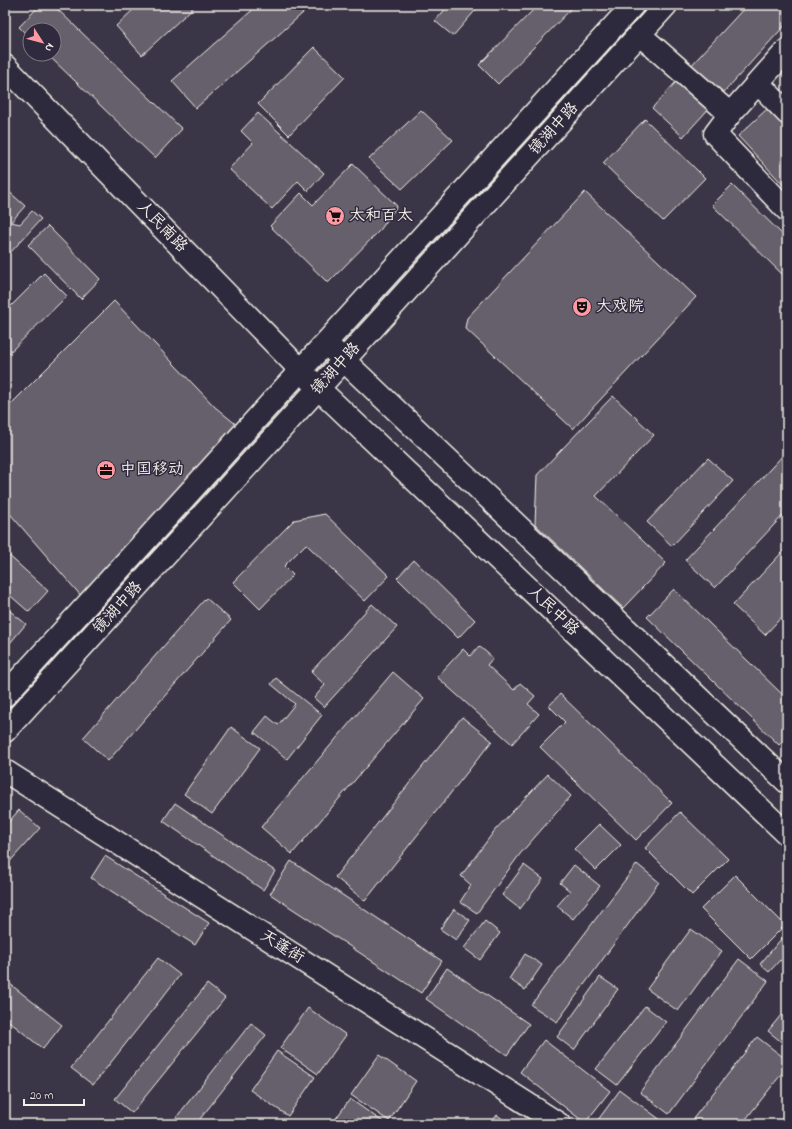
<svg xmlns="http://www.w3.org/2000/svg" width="792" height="1129" viewBox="0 0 792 1129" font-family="'Indie Flower','LXGW WenKai TC',sans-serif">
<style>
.building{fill:#65616c;stroke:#f4f1e8}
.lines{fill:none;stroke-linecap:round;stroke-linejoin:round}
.minor-casing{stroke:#f4f1e8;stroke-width:25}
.major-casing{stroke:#f4f1e8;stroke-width:25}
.minor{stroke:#2f2a3d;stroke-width:22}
.major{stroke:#2f2a3d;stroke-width:22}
.labels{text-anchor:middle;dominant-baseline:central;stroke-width:3;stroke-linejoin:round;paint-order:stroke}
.street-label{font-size:16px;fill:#f4f1e8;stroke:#2f2a3d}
.poi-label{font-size:16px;fill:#f4f1e8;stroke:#2f2a3d;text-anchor:start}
</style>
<rect width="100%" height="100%" fill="#3b3647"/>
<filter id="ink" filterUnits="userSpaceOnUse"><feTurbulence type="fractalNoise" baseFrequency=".025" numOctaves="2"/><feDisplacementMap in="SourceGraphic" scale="8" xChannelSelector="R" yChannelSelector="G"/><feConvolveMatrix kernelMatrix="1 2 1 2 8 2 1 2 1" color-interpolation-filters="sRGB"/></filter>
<g filter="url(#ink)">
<g class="building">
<polygon points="40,5 53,5 182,129 155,158 47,54 54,54 54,30 30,30 30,38 19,27"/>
<polygon points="138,5 196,5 142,55 116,26"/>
<polygon points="258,5 312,5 196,108 172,81"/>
<polygon points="449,5 480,5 453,36 435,21"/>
<polygon points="538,5 575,5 498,84 479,65"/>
<polygon points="747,5 787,5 787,23 683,137 652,108"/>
<polygon points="314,47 345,77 289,135 258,104"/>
<polygon points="768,108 787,128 787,189 738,136"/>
<polygon points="421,110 453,140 402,189 369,159"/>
<polygon points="258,113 324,173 308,191 298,181 272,209 229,169 253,143 241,131"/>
<polygon points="645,119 705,178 663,221 603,163"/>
<polygon points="353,164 397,206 381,229 328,283 270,226 301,193 313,205"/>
<polygon points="732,185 787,239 787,279 712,205"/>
<polygon points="5,188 25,206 11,222 20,224 32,211 41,219 10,253 5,248"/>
<polygon points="585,192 696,297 573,429 465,328 467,318"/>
<polygon points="48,226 100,279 81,299 28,245"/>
<polygon points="44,273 67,296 5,357 5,312"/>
<polygon points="114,301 215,407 244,431 82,597 5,508 5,410"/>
<polygon points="613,396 654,435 596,496 666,563 623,608 535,524 537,475"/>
<polygon points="787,451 787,511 715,588 685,560"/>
<polygon points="708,458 733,481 672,546 647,522"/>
<polygon points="325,514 389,576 365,601 306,544 284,566 293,575 260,609 233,582 294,520"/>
<polygon points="787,547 787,611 765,635 733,605"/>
<polygon points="5,552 48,591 29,612 5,591"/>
<polygon points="414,560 475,620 458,638 397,578"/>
<polygon points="674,589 787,699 787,737 779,745 647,617"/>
<polygon points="206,598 231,620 108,761 83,738"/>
<polygon points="372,604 397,627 324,707 314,698 325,685 311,672"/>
<polygon points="5,607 26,624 5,649"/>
<polygon points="479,646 493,658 487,665 514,690 520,683 535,696 528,704 539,714 512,744 437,677 463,649 470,656"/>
<polygon points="393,672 424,699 292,854 261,827"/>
<polygon points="276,678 322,715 287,759 254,732 267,716 278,725 295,704 271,684"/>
<polygon points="560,694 672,803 636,840 540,747 565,722 549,706"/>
<polygon points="462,717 492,741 365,901 335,877"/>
<polygon points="231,727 260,748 212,814 184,794"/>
<polygon points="548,774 571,796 520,854 477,913 460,902 471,885 461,876 495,830"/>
<polygon points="175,803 275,871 263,890 163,821"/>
<polygon points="19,810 40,828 5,867 5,826"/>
<polygon points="680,812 728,859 692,895 645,848"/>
<polygon points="599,824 621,845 596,870 574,849"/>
<polygon points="105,856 209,923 195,945 91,878"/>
<polygon points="291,861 442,961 421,993 270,894"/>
<polygon points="637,864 659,882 557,1022 531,1005"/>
<polygon points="524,865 543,879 520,909 502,895"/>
<polygon points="574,865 600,886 573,919 557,906 570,891 560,883"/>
<polygon points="735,875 785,925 751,959 701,909"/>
<polygon points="454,909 470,920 456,940 440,929"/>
<polygon points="485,921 500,933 480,960 464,948"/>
<polygon points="691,929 722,951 678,1011 647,989"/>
<polygon points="787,932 787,966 780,960 769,972 760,964"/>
<polygon points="525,954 542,965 525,990 509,979"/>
<polygon points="158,958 180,975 93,1085 71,1068"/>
<polygon points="739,959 768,981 669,1114 640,1092"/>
<polygon points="447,968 529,1024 507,1055 426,999"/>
<polygon points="600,977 618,989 574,1050 557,1037"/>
<polygon points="5,980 62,1025 43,1049 5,1018"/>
<polygon points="207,984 225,998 132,1113 115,1099"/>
<polygon points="645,1006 666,1022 617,1085 596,1069"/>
<polygon points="308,1008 346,1035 318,1074 280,1048"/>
<polygon points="781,1015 787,1020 787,1041 784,1044 768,1031"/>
<polygon points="251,1023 266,1035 196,1124 171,1124"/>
<polygon points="757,1037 787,1060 787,1067 742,1124 689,1124"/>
<polygon points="544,1040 610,1091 585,1123 520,1072"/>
<polygon points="277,1051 315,1077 288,1116 250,1090"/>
<polygon points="379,1055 416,1081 389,1121 351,1095"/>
<polygon points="620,1090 662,1121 660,1124 595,1124"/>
<polygon points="350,1099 386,1124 332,1124"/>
<polygon points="497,1115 510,1124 490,1124"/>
</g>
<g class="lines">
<g class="minor-casing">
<g id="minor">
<polyline points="639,34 730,114"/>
<polyline points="787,50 730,114 715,134 787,210"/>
<polyline points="758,83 787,113"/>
<polyline points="5,771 559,1124"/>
</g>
</g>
<g class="major-casing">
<g id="major">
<polyline points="5,66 318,388 787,834"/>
<polyline points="333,350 787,782"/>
<polyline points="5,695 633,5"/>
<polyline points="5,731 344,360 666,5"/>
</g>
</g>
<use href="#minor" class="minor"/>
<use href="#major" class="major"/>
</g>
</g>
<defs>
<g id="supermarket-disc" transform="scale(1)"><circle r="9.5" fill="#ff9aa2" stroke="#2f2a3d"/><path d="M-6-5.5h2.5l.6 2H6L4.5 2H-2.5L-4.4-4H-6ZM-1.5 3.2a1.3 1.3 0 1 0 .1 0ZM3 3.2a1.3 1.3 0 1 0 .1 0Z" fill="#111"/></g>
<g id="theatre-disc" transform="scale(1)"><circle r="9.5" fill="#ff9aa2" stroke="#2f2a3d"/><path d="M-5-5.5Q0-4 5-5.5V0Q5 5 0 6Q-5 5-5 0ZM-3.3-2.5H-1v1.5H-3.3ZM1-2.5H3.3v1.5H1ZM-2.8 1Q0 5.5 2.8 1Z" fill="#111"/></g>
<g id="office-disc" transform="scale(1)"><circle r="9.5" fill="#ff9aa2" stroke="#2f2a3d"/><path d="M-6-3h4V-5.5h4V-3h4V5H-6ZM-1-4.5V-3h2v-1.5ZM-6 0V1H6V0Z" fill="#111"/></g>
</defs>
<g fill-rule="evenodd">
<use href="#supermarket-disc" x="335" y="216"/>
<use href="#theatre-disc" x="582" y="307"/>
<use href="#office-disc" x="106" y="470"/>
</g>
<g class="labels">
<g class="street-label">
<text transform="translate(554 129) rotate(-48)">镜湖中路</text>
<text transform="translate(162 227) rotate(46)">人民南路</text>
<text transform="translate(336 369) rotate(-48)">镜湖中路</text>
<text transform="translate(118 608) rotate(-48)">镜湖中路</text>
<text transform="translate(553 611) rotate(44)">人民中路</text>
<text transform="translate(282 947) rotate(32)">天蓬街</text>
</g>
<g class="poi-label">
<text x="349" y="216">太和百太</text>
<text x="596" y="307">大戏院</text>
<text x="120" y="470">中国移动</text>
</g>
</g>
<rect width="792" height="1129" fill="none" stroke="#2f2a3d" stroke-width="20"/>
<rect x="10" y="10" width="772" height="1109" fill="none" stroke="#f4f1e8" stroke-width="1.5" filter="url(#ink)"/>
<g transform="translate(42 42) rotate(126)"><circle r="19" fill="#2f2a3d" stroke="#7e7a81"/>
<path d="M0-3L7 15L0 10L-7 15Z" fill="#ff9aa2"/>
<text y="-6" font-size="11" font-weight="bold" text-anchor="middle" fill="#f4f1e8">N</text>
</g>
<path d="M24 1099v6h60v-6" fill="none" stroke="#f4f1e8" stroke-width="2"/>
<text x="30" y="1099" font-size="12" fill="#f4f1e8" stroke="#2f2a3d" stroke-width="3" paint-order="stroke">20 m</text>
</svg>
